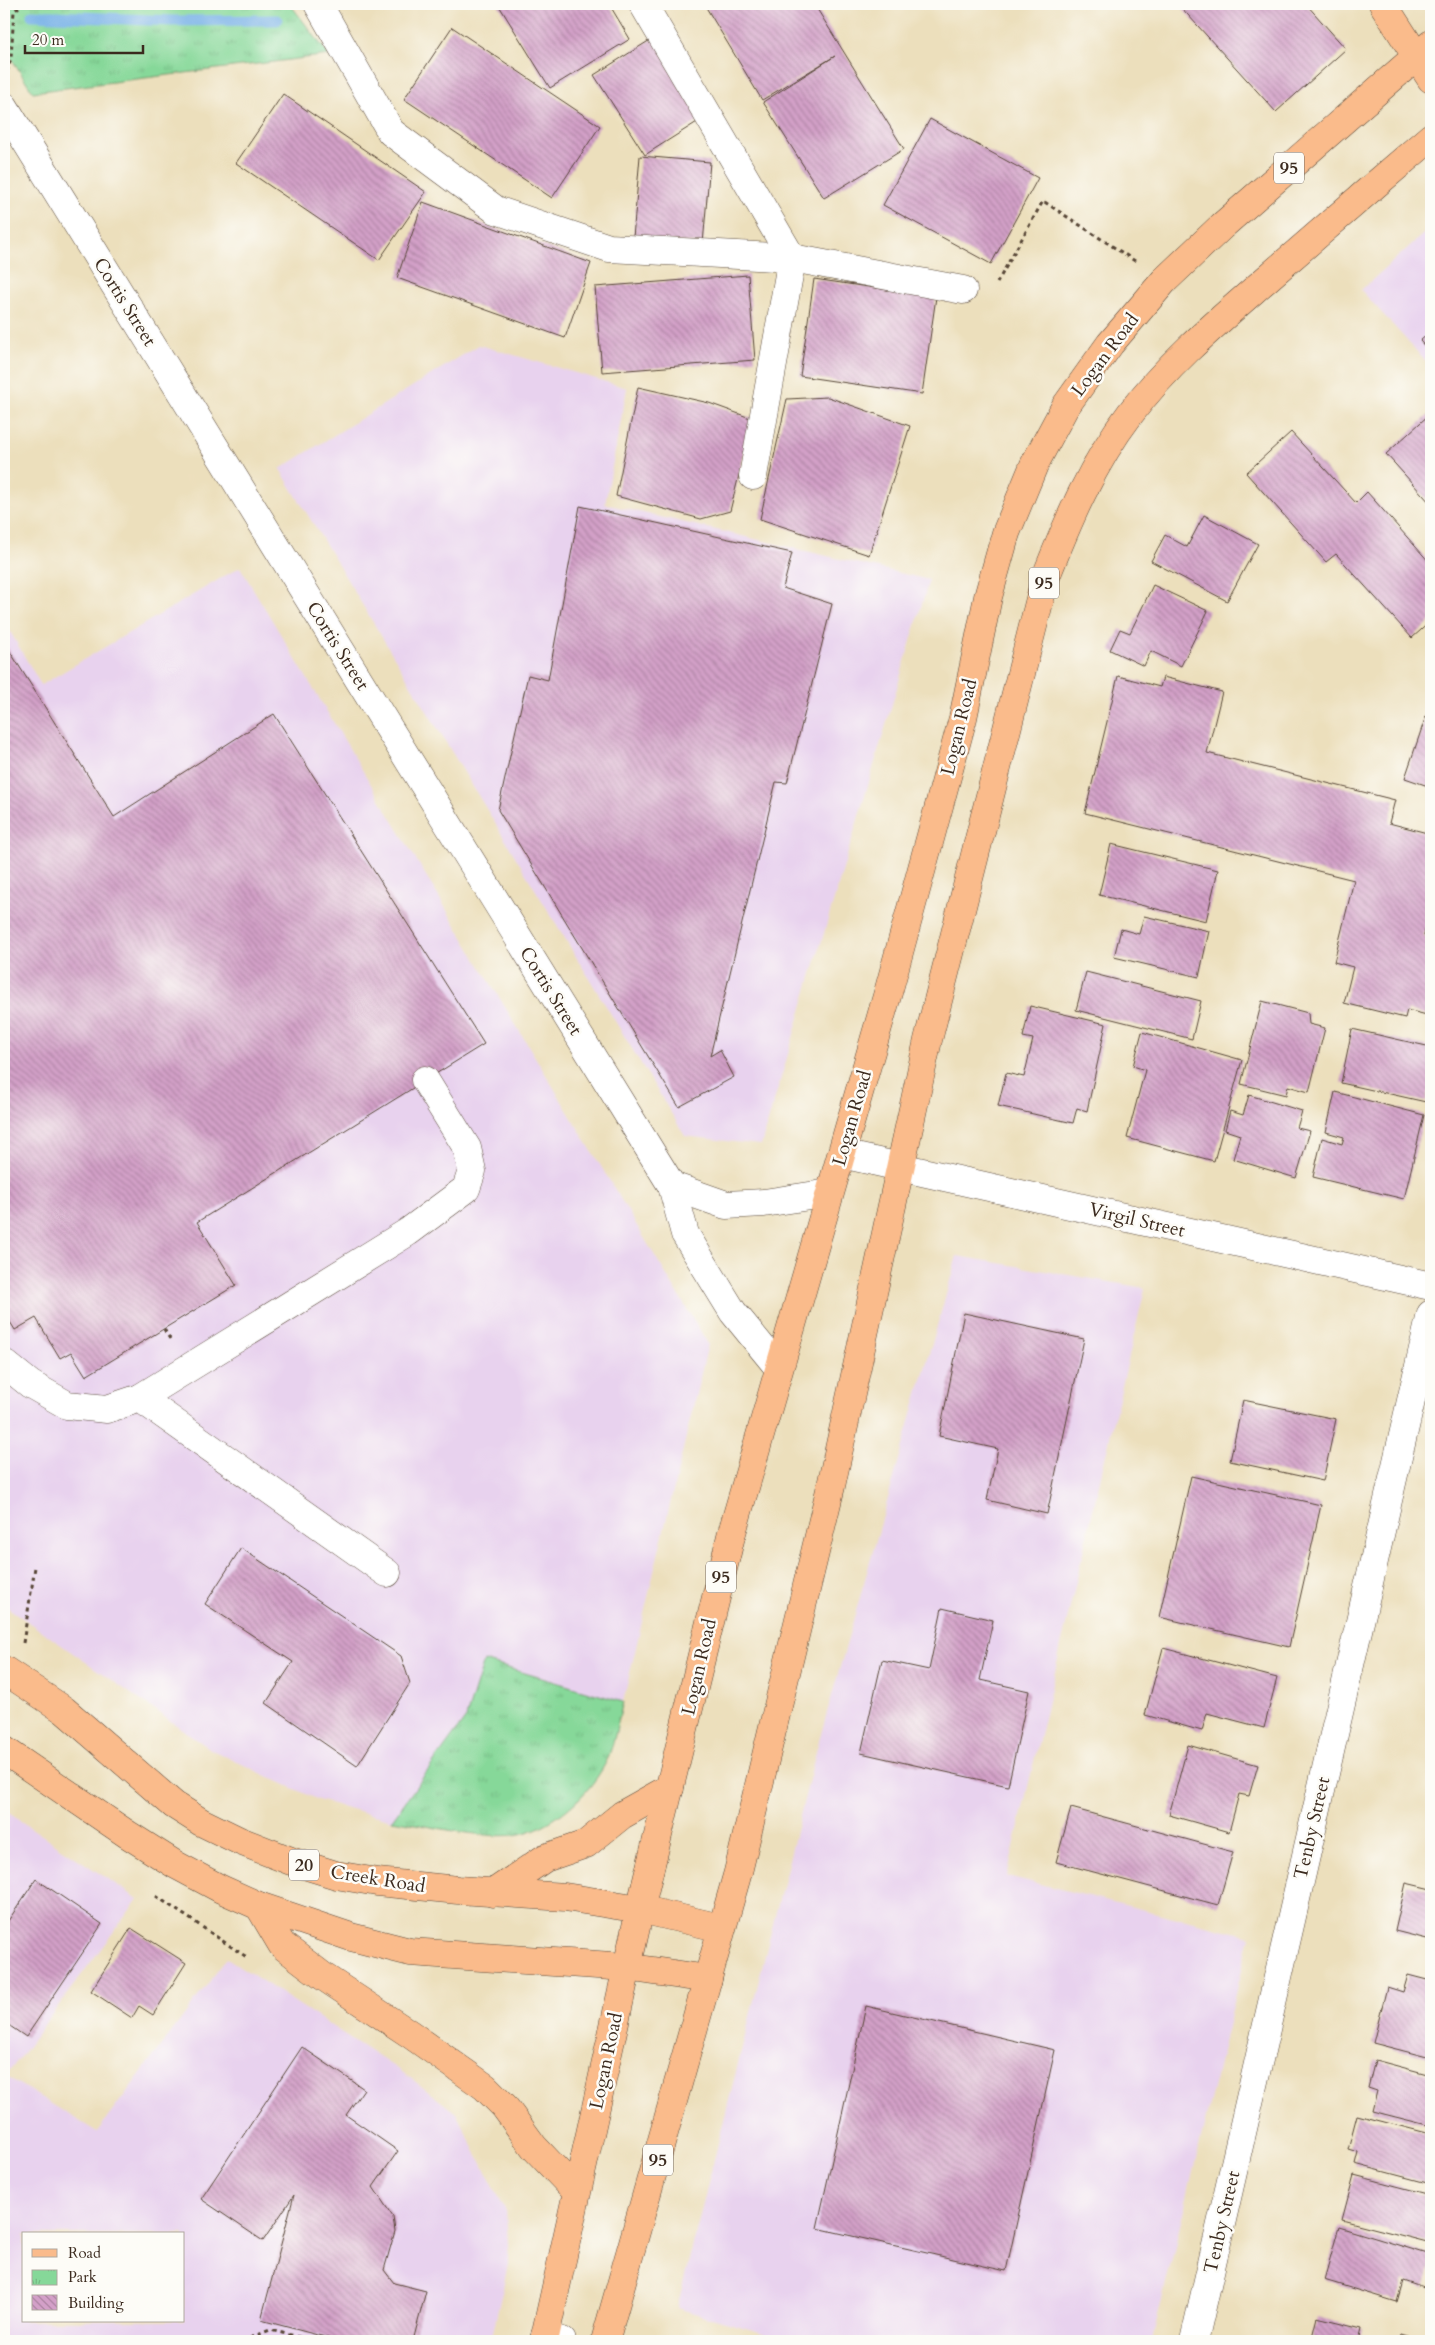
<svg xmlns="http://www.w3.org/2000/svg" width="1435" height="2345" viewBox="0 0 1435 2345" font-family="Cardo,serif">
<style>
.built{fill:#e8d2ee;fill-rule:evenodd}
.park{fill:url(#park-tufts);stroke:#60815c}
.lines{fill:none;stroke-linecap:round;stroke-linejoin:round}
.stream{stroke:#77b1e7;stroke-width:11}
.building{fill:url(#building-back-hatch)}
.minor-casing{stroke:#564536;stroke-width:29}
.major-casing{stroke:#564536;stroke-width:29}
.path{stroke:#564536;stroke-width:3;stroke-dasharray:4 4;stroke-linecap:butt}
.minor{stroke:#fff;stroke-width:28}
.major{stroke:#fabb8b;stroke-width:28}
.labels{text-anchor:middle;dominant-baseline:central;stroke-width:5;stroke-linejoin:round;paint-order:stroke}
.shield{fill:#fdfcf7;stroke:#75695f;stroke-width:1}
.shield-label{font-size:18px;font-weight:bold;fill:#3b2a1e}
.street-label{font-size:19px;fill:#3b2a1e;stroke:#fdfcf7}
</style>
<defs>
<pattern id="park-tufts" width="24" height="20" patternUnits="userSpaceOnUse" patternTransform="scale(1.25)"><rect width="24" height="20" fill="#86d899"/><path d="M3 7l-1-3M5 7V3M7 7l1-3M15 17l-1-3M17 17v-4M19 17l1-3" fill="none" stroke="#75ba83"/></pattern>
<pattern id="building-back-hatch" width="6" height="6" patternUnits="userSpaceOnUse" patternTransform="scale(1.25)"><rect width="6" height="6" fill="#d3a0c8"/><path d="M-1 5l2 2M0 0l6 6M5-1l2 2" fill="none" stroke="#ac83a2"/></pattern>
</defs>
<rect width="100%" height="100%" fill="#fdfcf7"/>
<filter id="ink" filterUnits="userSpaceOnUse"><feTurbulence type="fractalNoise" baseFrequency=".02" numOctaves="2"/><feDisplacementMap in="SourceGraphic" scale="10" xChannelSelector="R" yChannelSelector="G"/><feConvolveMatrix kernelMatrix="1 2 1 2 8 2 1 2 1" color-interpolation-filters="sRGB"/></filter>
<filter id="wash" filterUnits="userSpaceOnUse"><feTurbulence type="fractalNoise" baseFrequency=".0096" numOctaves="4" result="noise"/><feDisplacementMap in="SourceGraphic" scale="20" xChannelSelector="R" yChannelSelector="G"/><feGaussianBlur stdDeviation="1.12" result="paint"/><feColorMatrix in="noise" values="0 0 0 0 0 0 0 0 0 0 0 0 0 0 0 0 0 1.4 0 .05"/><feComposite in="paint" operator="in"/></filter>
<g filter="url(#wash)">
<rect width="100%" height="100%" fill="#ecdfbc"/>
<g class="built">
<polygon points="1431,227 1431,367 1361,290"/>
<polygon points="479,345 627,388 605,504 929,580 761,1145 685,1136 280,469"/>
<polygon points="240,567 708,1344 623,1702 484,1661 466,1718 392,1820 318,1800 212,1750 4,1605 4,621 41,685"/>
<polygon points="957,1256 1145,1288 1007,1876 1250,1936 1152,2341 791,2341 677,2308 817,1748"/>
<path d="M4,1810L138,1899L6,2076L97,2132L227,1958L408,2076L456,2113L506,2211L509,2260L491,2341H4ZM24,2234H184V2321H24Z"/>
</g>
<g class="park">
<polygon points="4,4 290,4 329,55 33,92 11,58 4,62"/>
<path d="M484,1661L623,1702C618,1720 615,1741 608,1758C593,1792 552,1830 514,1835C483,1839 425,1825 392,1820L466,1718Z"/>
</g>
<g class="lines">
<polyline class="stream" points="32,15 173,21 277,20"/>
</g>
<g id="blocks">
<g class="building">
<polygon points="498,4 609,4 630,39 550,88"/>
<polygon points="704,4 814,4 904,149 824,198 763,102 835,56 762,100"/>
<polygon points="1178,4 1306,4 1346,49 1276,112"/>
<polygon points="452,27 600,126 552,198 404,99"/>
<polygon points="655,37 705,117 645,155 594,75"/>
<polygon points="283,94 426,192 379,260 236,163"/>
<polygon points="930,119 1038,178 991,264 883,205"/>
<polygon points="640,156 710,162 703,244 633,238"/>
<polygon points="423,202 591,263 565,338 397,278"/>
<polygon points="748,275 755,360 602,372 595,287"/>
<polygon points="814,279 936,297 922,394 800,376"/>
<polygon points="1431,331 1431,353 1420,341"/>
<polygon points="638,387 709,403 753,419 730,511 701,519 616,496"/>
<polygon points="828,397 910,426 869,555 760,519 787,399"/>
<polygon points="1431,413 1431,504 1386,454"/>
<polygon points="1291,432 1356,503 1367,492 1431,564 1431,621 1412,638 1336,554 1326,562 1246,473"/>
<polygon points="580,506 792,553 783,588 832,604 787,783 776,782 710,1056 720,1050 734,1077 679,1107 498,810 528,675 548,680"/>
<polygon points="1204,515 1258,544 1227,601 1151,561 1165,535 1187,547"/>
<polygon points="1153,585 1208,611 1181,666 1151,651 1144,666 1110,650 1120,629 1130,633"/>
<polygon points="4,642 114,817 274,714 484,1044 197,1222 236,1285 86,1376 71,1352 60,1358 36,1318 15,1330 4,1312"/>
<polygon points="1118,676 1160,687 1163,677 1222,692 1207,753 1395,800 1389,823 1431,834 1431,922 1427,921 1424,936 1431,938 1431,1016 1407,1010 1405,1018 1344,1003 1353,967 1334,962 1354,880 1085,813"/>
<polygon points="1431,701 1431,787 1405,778"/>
<polygon points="1111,844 1218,870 1206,921 1099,895"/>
<polygon points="1144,916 1209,931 1199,977 1114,957 1121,929 1139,934"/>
<polygon points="1086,972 1201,1001 1192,1039 1076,1010"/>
<polygon points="1262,1001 1308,1013 1309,1024 1325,1028 1309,1092 1288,1086 1286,1095 1241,1084"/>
<polygon points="1030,1006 1106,1024 1087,1111 1077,1108 1073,1123 998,1106 1006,1073 1024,1077 1033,1039 1023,1037"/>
<polygon points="1352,1029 1431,1047 1431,1076 1426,1102 1341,1083"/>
<polygon points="1142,1032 1242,1060 1214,1161 1127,1138 1145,1070 1133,1066"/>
<polygon points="1335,1092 1424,1115 1404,1199 1313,1177 1322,1138 1342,1144 1344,1137 1326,1132"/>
<polygon points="1249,1095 1302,1111 1297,1128 1310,1131 1296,1178 1233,1159 1240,1135 1225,1130 1230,1111 1243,1115"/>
<polygon points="964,1313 1084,1339 1047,1514 987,1500 998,1449 939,1436"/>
<polygon points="1243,1400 1336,1419 1323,1481 1230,1461"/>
<polygon points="1191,1476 1321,1505 1289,1647 1159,1617"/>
<polygon points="241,1548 401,1656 410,1683 357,1766 266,1703 293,1662 205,1604"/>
<polygon points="942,1608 993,1620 980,1680 1029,1691 1008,1786 861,1753 882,1660 929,1670"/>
<polygon points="1163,1648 1277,1678 1264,1728 1207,1713 1202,1731 1145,1715"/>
<polygon points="1188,1745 1258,1765 1249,1796 1239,1794 1229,1832 1169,1815"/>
<polygon points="1071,1808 1233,1852 1218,1905 1056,1862"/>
<polygon points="36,1879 102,1924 26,2037 4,2022 4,1927"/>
<polygon points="1406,1883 1431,1889 1431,1940 1395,1931"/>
<polygon points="131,1928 186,1963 153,2015 139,2006 132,2018 91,1991"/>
<polygon points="1408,1975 1431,1981 1431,2058 1373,2043 1387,1987 1403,1992"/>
<polygon points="866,2006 1055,2050 1006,2271 817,2228"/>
<polygon points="302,2047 364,2089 346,2115 398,2151 373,2187 393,2217 395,2231 384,2270 394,2283 426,2291 413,2341 340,2341 261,2320 294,2195 263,2241 201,2199"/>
<polygon points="1375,2060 1431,2075 1431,2126 1372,2111 1377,2091 1368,2088"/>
<polygon points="1357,2115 1431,2134 1431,2184 1355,2164 1358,2152 1348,2149"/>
<polygon points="1354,2175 1431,2195 1431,2243 1342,2220"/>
<polygon points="1339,2227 1431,2255 1431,2265 1424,2288 1403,2281 1397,2302 1324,2280"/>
<polygon points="1317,2317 1362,2328 1359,2341 1311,2341"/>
<polygon points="1400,2334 1423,2341 1398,2341"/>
</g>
</g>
</g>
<g filter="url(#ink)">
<use href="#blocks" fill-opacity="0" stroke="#564536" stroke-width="1"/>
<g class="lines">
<g class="minor-casing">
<g id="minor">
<polyline points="318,4 391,132 496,210 609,248 792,258 753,476"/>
<polyline points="643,4 792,258 963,290"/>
<polyline points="4,106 672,1186 685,1234 733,1312 778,1367"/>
<polyline points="842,1154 1431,1286"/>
<polyline points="672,1186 726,1205 764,1203 829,1193"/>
<polyline points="4,1363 30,1384 67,1405 107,1409 140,1398 408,1232 466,1189 472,1171 467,1148 425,1080"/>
<polyline points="140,1398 387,1573"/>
<polyline points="545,2336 562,2341"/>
<polyline points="1194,2341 1431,1314"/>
</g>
</g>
<g class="major-casing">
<g id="major">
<polyline points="1383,4 1431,79"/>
<polyline points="4,1670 64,1710 174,1805 201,1822 240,1841 291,1861 336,1875 377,1882 458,1890 565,1897 640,1909 721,1928"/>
<polyline points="4,1750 127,1834 176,1865 221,1889 259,1906 351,1937 410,1952 626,1967 708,1979"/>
<polyline points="493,1893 545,1858 586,1844 622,1815 670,1788"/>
<polyline points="259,1906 282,1945 324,1977 410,2034 485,2087 504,2106 534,2147 576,2191"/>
<polyline points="544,2341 640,1909 731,1536 889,989 963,718 988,597 1006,533 1034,465 1065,407 1110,344 1164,281 1222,226 1431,44"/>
<path d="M605,2341L738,1872L831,1486L928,1040L1045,579C1068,521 1092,464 1130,414C1169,362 1221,319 1270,276C1324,229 1377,183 1431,137"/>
</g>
</g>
<g class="path">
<polyline points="7,72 11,58 14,11 23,4"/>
<polyline points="997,283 1043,201 1135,261"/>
<polyline points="164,1329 170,1339"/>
<polyline points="4,1422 10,1413"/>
<polyline points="23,1643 35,1567"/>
<polyline points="156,1896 248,1958"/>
<polyline points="243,2341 270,2330 316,2341"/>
</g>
<use href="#minor" class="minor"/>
<use href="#major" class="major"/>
</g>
</g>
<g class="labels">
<g class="shield">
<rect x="1274" y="152.5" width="30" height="31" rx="4"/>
<rect x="1029" y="567.5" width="30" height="31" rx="4"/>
<rect x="706" y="1561.5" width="30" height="31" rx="4"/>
<rect x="289" y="1849.5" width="30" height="31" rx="4"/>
<rect x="643" y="2144.5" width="30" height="31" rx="4"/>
</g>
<g class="shield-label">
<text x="1289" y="168">95</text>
<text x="1044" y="583">95</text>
<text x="721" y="1577">95</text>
<text x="304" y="1865">20</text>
<text x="658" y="2160">95</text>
</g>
<g class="street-label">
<text transform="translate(125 302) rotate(58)">Cortis Street</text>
<text transform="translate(1105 355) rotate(-53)">Logan Road</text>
<text transform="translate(338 646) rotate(58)">Cortis Street</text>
<text transform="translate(959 727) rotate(-76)">Logan Road</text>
<text transform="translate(551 991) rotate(58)">Cortis Street</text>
<text transform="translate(852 1118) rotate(-74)">Logan Road</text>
<text transform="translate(1137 1220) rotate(13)">Virgil Street</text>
<text transform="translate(699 1667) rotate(-77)">Logan Road</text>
<text transform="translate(1312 1828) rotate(-77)">Tenby Street</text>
<text transform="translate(378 1879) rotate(9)">Creek Road</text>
<text transform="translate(606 2061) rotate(-78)">Logan Road</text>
<text transform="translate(1222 2222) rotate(-77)">Tenby Street</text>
</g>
</g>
<rect width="1435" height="2345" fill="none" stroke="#fdfcf7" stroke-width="20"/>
<rect x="22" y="2232" width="162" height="90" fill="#fdfcf7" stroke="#afa8a0"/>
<rect x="32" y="2249" width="25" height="8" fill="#fabb8b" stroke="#afa8a0"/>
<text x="68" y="2258" font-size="15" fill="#3b2a1e">Road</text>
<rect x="32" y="2270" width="25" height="15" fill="url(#park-tufts)" stroke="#afa8a0"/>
<text x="68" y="2282" font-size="15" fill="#3b2a1e">Park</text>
<rect x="32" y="2295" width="25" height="15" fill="url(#building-back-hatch)" stroke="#afa8a0"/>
<text x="68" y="2308" font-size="15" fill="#3b2a1e">Building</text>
<path d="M25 45v8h118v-8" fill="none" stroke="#3b2a1e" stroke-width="2.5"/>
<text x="32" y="45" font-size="15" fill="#3b2a1e" stroke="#fdfcf7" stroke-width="4" paint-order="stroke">20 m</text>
</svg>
